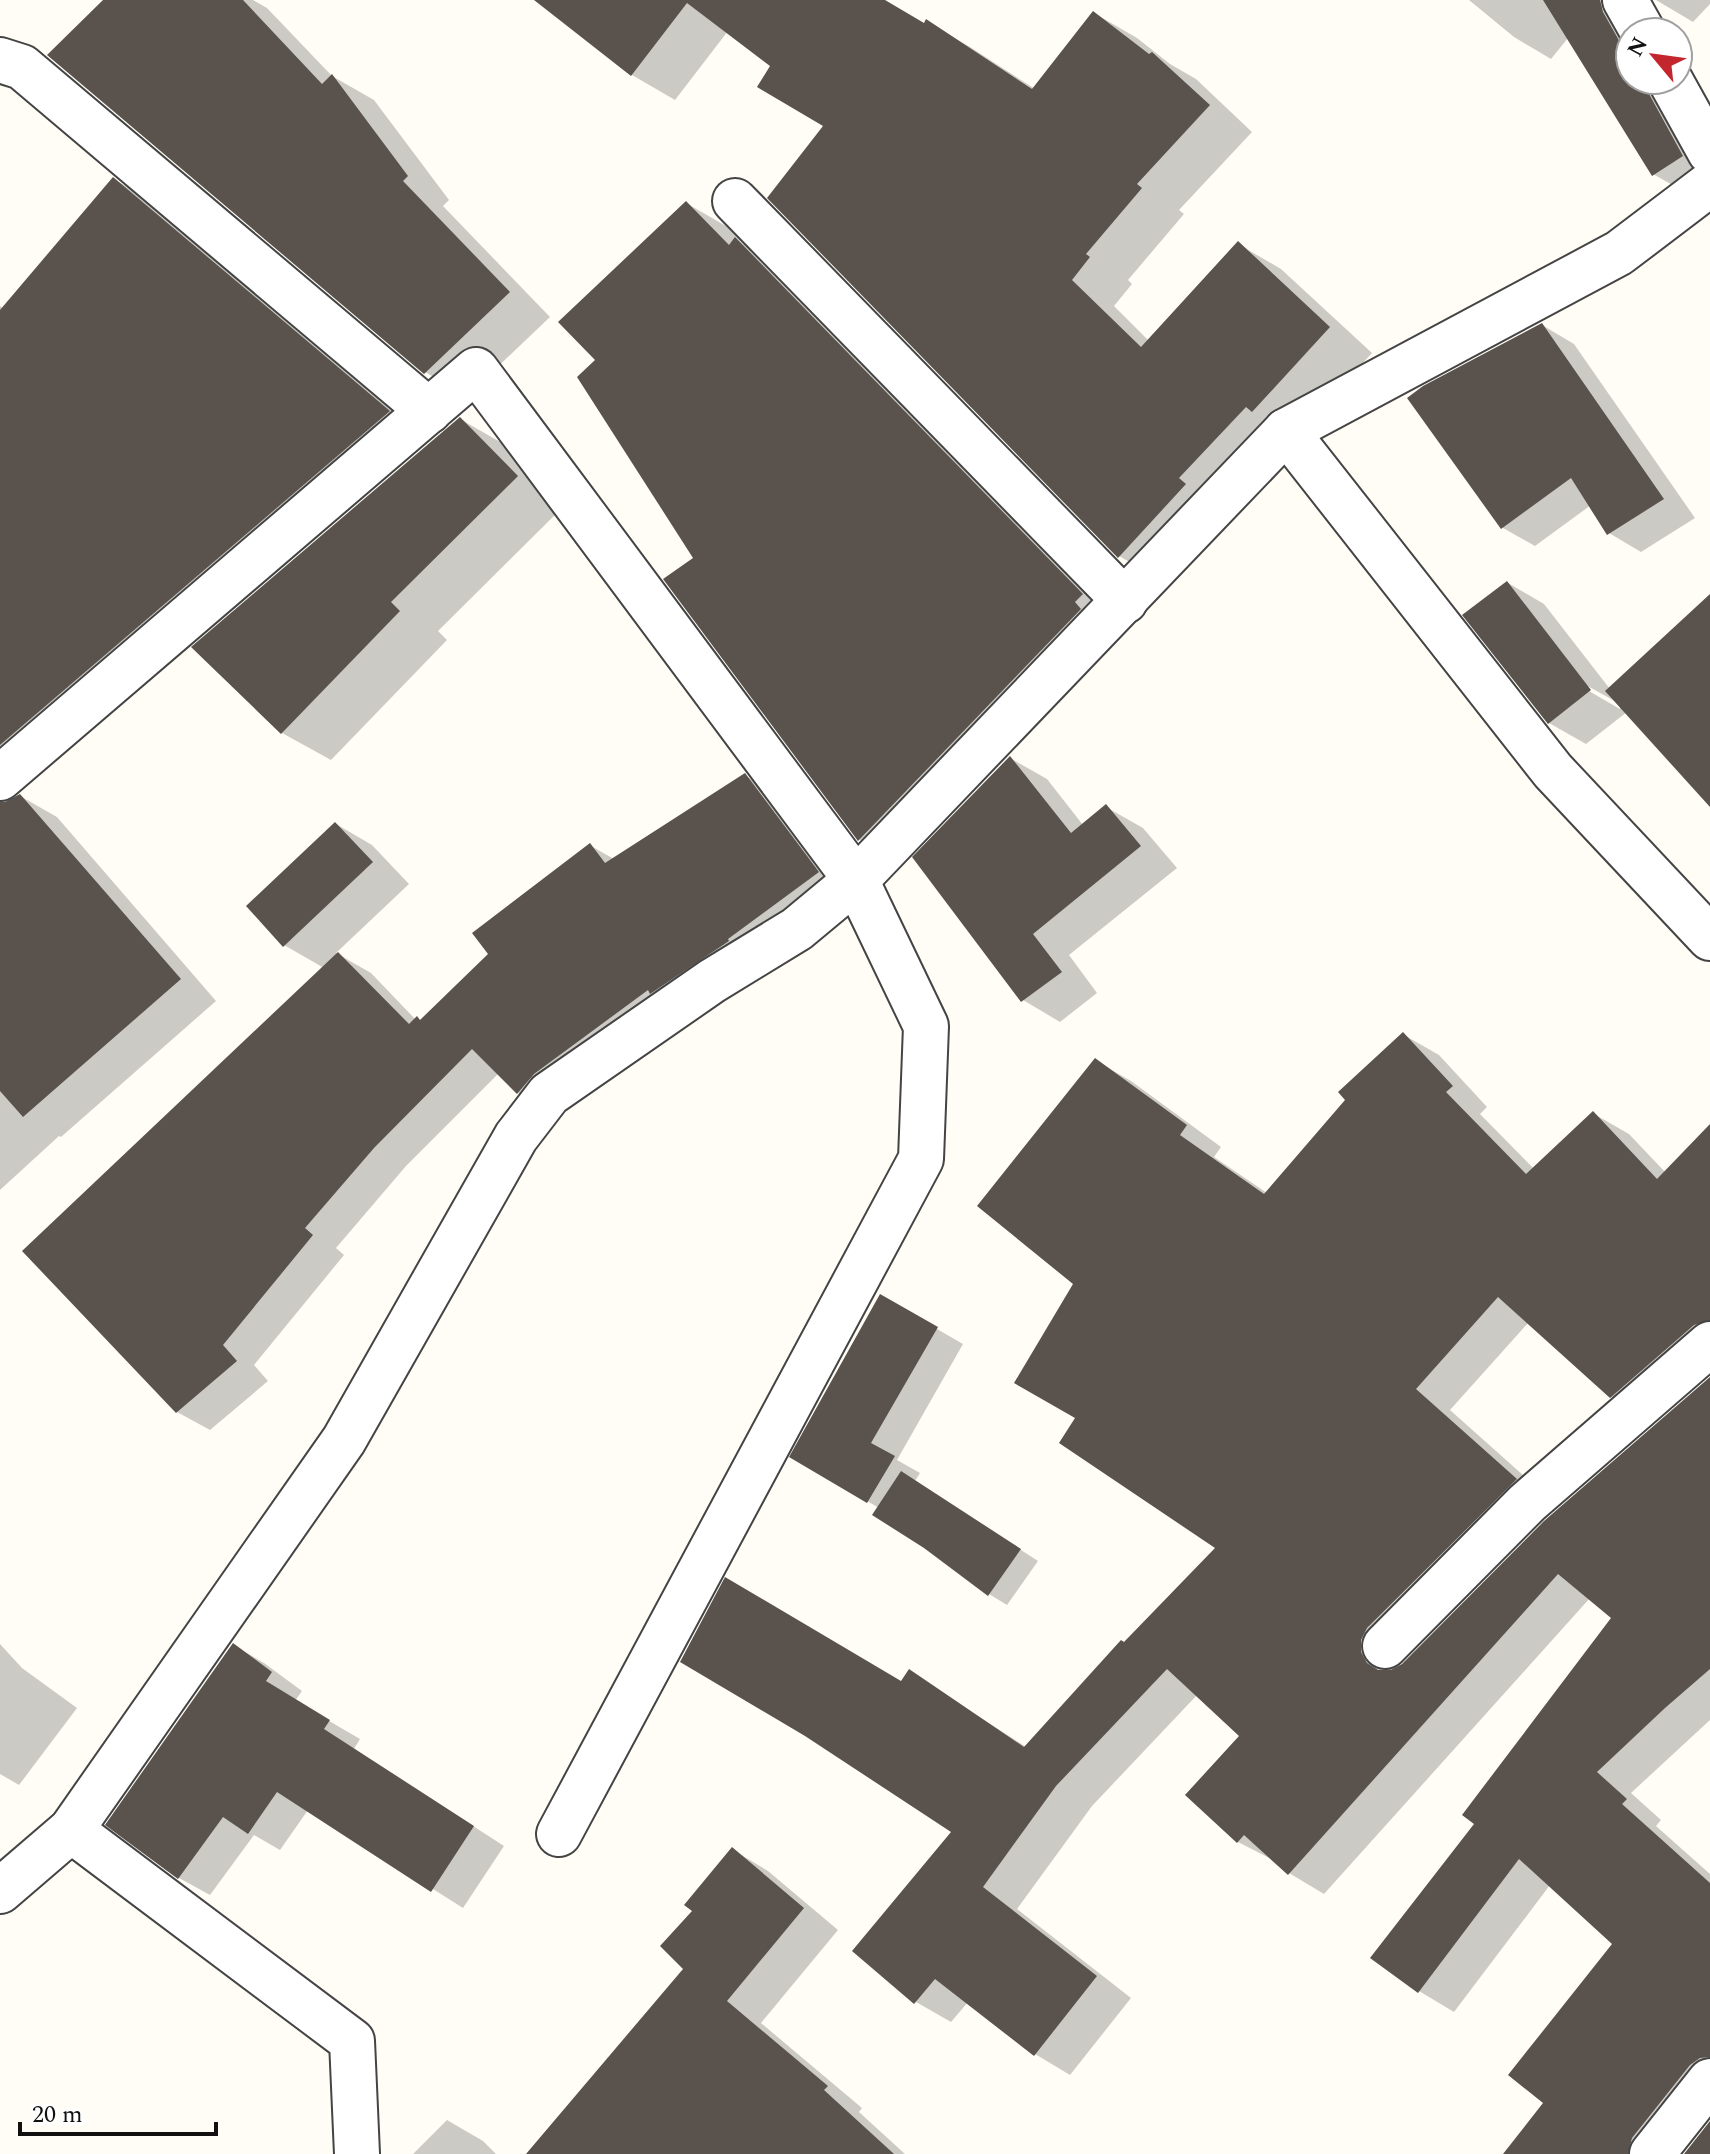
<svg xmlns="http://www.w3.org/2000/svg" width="1710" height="2154" viewBox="0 0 1710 2154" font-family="Spectral,serif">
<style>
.shadow{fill:#0003;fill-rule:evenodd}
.building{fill:#5a524d}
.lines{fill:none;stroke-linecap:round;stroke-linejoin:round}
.street-casing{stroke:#444;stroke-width:48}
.street{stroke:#fff;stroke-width:44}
</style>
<rect width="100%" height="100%" fill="#fffdf5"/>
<g class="shadow">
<polygon points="106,0 253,0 267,8 332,76 374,100 449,200 443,206 550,317 467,396 425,372"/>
<polygon points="537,0 882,0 925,25 927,22 970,47 1035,89 1094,13 1137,38 1170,64 1196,79 1252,132 1179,210 1184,214 1128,280 1132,284 1114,306 1149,341 1238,244 1281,269 1372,353 1163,581 1119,556 826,126 772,66 728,31 675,100 632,75"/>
<polygon points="1469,0 1649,0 1630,32 1630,80 1675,80 1710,161 1690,195 1653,174 1568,38 1551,59 1514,37"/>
<polygon points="1656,0 1710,0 1710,4 1693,22"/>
<polygon points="114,179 150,201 425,433 13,792 12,801 20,796 57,817 216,1001 61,1137 59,1136 0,1190 0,306 4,309"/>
<polygon points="686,203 726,226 742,243 775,263 1122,618 899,863 860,840 666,580 696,558 598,360"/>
<polygon points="1542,325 1574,344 1695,518 1641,552 1609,533 1591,505 1535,546 1503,528"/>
<polygon points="460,419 509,447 565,505 438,631 447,640 331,760 282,733"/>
<path d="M1508,583L1544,604L1610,689L1710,597V804L1627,712L1586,744L1549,723ZM1584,684L1620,704V709L1582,687Z"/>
<polygon points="1010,758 1047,779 1083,825 1106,807 1143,828 1177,868 1069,955 1097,993 1060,1022 1023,1000"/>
<polygon points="746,776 778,795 850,892 551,1111 518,1093 499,1073 406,1166 336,1248 344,1255 254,1365 268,1381 210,1430 177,1412 324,968 284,945 336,824 372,845 409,884 336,953 371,973 416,1020 422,1021 490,955 591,846 614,859"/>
<polygon points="1404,1035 1439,1055 1487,1107 1480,1114 1534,1169 1594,1114 1629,1134 1666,1173 1710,1127 1710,1362 1646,1417 1611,1397 1529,1322 1450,1410 1551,1500 1396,1661 1396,1670 1710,1380 1710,1720 1631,1793 1661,1820 1656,1826 1710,1874 1710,2106 1672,2154 1505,2154 1546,2103 1614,1944 1550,1885 1454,2012 1419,1991 1476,1824 1614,1617 1590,1598 1324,1894 1289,1873 1275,1861 1238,1842 1188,1795 1242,1736 1198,1694 1092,1806 1017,1909 1131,1998 1070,2075 1035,2054 968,2002 951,2022 916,2002 954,1832 902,1683 909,1672 1026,1747 1218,1548 1078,1418 1076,1284 1096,1061 1131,1081 1221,1147 1214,1157 1267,1193"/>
<polygon points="880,1296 963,1344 897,1460 920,1473 915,1481 1038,1561 1007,1605 989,1594 879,1508 792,1457"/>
<polygon points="0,1644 22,1668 77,1708 19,1785 0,1774"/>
<polygon points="233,1645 264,1663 302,1691 295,1701 360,1739 354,1749 504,1846 463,1908 308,1810 280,1850 254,1835 210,1895 179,1878 108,1824"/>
<polygon points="733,1850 768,1871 838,1930 761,2023 862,2108 859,2112 905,2154 606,2154 685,1969 695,1911"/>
<polygon points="447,2120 483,2141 496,2154 413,2154"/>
</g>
<g class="building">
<polygon points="103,0 243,0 322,84 332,74 408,176 403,181 510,292 424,374 47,55"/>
<polygon points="534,0 885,0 924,23 926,19 1032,89 1093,11 1149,54 1152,52 1210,105 1137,184 1142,188 1086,254 1090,257 1072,280 1141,347 1238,241 1330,327 1252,412 1246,407 1179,478 1186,484 1118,558 767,198 823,126 757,87 770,66 687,3 631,76"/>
<polygon points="1543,0 1600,0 1603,12 1621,44 1630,53 1630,80 1645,80 1648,92 1683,156 1652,176"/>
<polygon points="113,177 390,411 0,745 0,310"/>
<polygon points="686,201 729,245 735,237 1083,594 1075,602 1081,609 858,841 663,579 693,558 577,377 595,360 558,322"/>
<polygon points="1542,323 1664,499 1607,535 1571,478 1501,529 1407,398 1423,386"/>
<polygon points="460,417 518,476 391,602 400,611 281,734 191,647"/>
<polygon points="1507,581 1591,690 1548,724 1462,615"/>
<polygon points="1710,594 1710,807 1605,691"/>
<polygon points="1010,756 1071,833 1106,804 1141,846 1033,934 1062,972 1021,1002 912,857"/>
<polygon points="745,773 819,872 728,939 729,941 650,994 648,990 534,1074 517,1094 472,1049 374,1148 305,1228 313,1235 223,1345 237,1361 176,1413 22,1251 338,952 409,1024 417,1016 420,1020 488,954 472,933 590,843 605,863"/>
<polygon points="20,794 181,979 23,1117 0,1091 0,802 5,802"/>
<polygon points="335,822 373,862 283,947 246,906"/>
<polygon points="1403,1032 1453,1086 1446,1092 1526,1174 1593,1111 1657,1179 1710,1124 1710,1320 1694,1325 1610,1398 1498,1297 1416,1389 1517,1479 1367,1628 1361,1640 1361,1652 1367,1663 1378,1670 1391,1670 1402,1664 1544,1521 1710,1377 1710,1669 1665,1708 1597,1772 1627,1799 1622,1804 1710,1883 1710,2057 1700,2058 1690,2065 1632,2138 1628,2154 1503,2154 1543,2103 1508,2075 1612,1944 1519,1859 1418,1993 1370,1958 1474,1824 1462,1815 1611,1618 1558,1574 1288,1875 1244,1835 1237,1843 1185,1795 1239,1736 1167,1669 1056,1786 983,1887 1097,1976 1034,2056 935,1979 914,2004 852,1951 951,1832 805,1736 680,1662 725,1577 901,1681 909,1669 1024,1747 1121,1640 1124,1642 1215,1548 1059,1443 1075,1418 1014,1383 1073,1284 977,1206 1095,1058 1187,1125 1180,1135 1264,1194 1345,1100 1338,1092"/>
<polygon points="880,1294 938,1327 871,1443 895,1456 867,1503 789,1457"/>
<polygon points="901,1471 1021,1549 988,1596 924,1548 872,1515"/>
<polygon points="233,1643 272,1672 266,1681 330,1720 324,1729 474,1826 431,1892 277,1792 248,1834 223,1817 178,1879 105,1825"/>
<polygon points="732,1847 804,1908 727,2001 828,2086 824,2090 894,2154 526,2154 683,1969 660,1946 692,1911 684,1905"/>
<polygon points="1710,2121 1710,2154 1684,2154"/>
</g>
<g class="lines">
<g class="street-casing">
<g id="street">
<polyline points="1625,0 1643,32"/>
<polyline points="0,60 22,67 429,411"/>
<polyline points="1670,80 1710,152"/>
<polyline points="735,201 1125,601"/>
<polyline points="1286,431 1553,771 1710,938"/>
<polyline points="0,778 476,370 856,880 1286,431 1619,253 1710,184"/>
<polyline points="1385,1646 1527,1503 1710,1344"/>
<polyline points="71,1830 352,2041 357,2154"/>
<polyline points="0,1891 71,1830 344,1440 516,1137 549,1094 712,981 797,929 856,880 926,1026 921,1159 559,1834"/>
<polyline points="1652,2154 1710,2081"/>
</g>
</g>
<use href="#street" class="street"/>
</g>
<g transform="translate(1654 56) rotate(299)"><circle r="38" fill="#ffffff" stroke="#a0a0a0" stroke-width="2"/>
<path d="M0-6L14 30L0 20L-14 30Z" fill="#c4262e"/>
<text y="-12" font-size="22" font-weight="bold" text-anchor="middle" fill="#111111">N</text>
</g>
<path d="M20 2122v12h196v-12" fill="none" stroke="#111111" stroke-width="4"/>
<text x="32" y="2122" font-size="24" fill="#111111" stroke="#ffffff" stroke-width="6" paint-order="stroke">20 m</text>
</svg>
